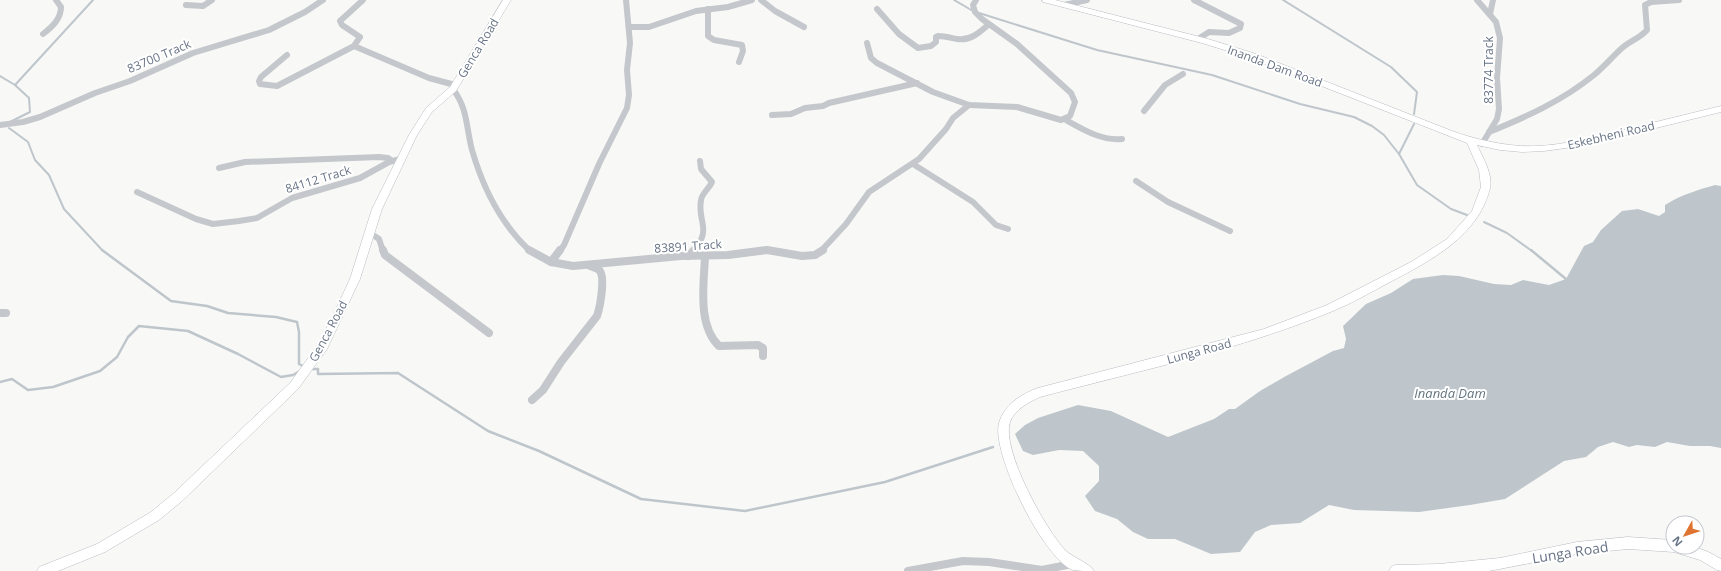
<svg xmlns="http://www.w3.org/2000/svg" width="1721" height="571" viewBox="0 0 1721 571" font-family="'Open Sans',sans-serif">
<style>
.water{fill:#bec6cc}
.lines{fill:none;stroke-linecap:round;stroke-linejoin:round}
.stream-far1{stroke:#bec6cc;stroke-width:2}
.stream{stroke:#bec6cc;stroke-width:2.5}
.secondary-casing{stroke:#b8bcc2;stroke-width:1}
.street-far1{stroke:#c4c7cb;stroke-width:6}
.street{stroke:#c4c7cb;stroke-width:8}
.secondary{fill:#fff;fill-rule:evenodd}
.labels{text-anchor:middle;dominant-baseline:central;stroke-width:4;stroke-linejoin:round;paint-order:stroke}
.street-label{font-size:12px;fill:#687486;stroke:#fff}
.water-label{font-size:13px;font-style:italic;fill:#647581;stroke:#fff}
.near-street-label{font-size:14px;fill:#687486;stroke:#fff}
</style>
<rect width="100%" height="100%" fill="#f8f8f6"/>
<path class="water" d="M1715,185L1721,186V448L1710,446H1690L1667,442L1655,447L1637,445L1629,447L1613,442L1598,447L1586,457L1564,461L1505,499L1470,505L1419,512L1354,510L1329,505L1300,523L1271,525L1255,532L1240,552L1211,554L1175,539H1148L1133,532L1117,519L1095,511L1085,496L1099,481V466L1083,451L1059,450L1033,455L1023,451L1015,434L1025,425L1038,418L1078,405L1111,411L1168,437L1214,419L1229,409H1235L1260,391L1286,376L1333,351L1344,348L1346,339L1343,326L1366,304L1391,293L1413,279L1443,275L1459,276L1494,284L1511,285L1523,280L1549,285L1566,279L1584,246L1593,242L1601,230L1622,211L1638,209L1659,216L1665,212V205C1681,195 1697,190 1715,185Z"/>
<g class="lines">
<g class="stream-far1">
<polyline points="954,0 973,11"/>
<polyline points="1283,0 1391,67 1417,92 1414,114"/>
<polyline points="979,13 1097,50 1212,75 1300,104 1354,117 1372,126 1384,135 1399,154"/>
<polyline points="0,76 15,85 29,98 30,112 10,122"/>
<polyline points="15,85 93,0"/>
<polyline points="1414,124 1399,154 1417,185 1451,209 1467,215"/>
<polyline points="9,128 28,142 35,160 49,175 64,209 103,251"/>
<polyline points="1484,222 1507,233 1532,251"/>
</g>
<g class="stream">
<polyline points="102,250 171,301 207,306 228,313 276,317 297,322 299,332 299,364 305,367"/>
<polyline points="1531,250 1566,279"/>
<polyline points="312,369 318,369 318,374 398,373 488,431 539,451 641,499 745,511 885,482 993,447"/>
<polyline points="0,382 12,379 28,390 53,387 100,371 117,357 128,337 139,326 188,331 238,354 281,377 293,375 300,371"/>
</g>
<g class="secondary-casing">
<g id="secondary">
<polygon points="503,0 511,0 456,91 432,112 417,135 382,209 360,279 344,313 327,349 298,389 182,501 159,520 105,552 58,571 37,571 39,567 97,544 151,512 174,493 290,383 319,343 334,313 350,279 372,209 409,135 426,108 450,87"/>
<path d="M1042,0H1055L1208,39L1256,54L1452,131C1474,139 1497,144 1520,146C1555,148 1590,138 1623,130C1656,122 1688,114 1721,106V112L1587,145L1544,151L1522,152L1500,150L1477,145C1483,158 1493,174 1490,188C1479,236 1430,261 1390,282C1371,292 1353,303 1333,311C1239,350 1138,371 1040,397C1029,402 1014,410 1010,422C1001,450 1046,530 1065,550C1072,557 1091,564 1094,571C1088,571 1079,571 1073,570C1044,560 991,453 999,423C1004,405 1021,394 1038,388L1264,329L1327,305L1411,262L1447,239L1472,211L1481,187L1479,170L1467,143L1250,58L1202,43L1043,2Z"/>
<path d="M1628,537L1673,540V547C1696,547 1701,547 1721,559V571L1717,570L1700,560L1674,552L1628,549L1577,554L1489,571H1389L1391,567L1395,565L1439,564L1500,558L1577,542Z"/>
</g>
</g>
<g class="street-far1">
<polyline points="761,0 775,11 804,27"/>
<polyline points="1194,0 1241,24 1240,28 1229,33 1209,32 1198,39"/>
<polyline points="1477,0 1496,22 1500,38 1497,78 1499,109 1497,119 1482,144"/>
<polyline points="186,5 203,6 212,0"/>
<polyline points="1064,5 1087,0"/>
<polyline points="708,9 708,36 714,40 742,45 743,51 739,62"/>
<path d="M877,9L899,34L918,48L931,46L936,42V37L938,36C945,36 951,38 957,39C970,41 979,33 988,25"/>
<polyline points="1490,14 1493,0"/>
<polyline points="629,27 649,27 696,11 728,7 752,0"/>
<path d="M43,34C52,27 61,19 61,7L56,0"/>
<polyline points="867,43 871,58 877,63 933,92 969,105 1017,107 1061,120 1070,116 1075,102 1071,93 1017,44 982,19 975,12 973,5 976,0"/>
<polyline points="354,46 429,78 455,85"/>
<polyline points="287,55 261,77 259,81 260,84 277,86 354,46 360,37 342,25 340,21 363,0"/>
<path d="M453,89C468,109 466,127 472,150C483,188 501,224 530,251"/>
<polyline points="1144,111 1165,85 1183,74"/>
<polyline points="772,115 791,114 805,108 823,106 829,103 917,83"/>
<path d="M1064,119C1082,129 1101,141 1122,139"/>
<polyline points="0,125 23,122 40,117 95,93 130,81 193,53 269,30 305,12 323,0"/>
<path d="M1489,132C1526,117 1562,101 1594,75C1604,67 1613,56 1622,48C1630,41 1640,38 1647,30L1645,5L1651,2L1679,0"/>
<polyline points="913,164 973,202 996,225 1008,229"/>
<polyline points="219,168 245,162 379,157 388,158 392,161"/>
<polyline points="1136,181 1168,202 1230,231"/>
<polyline points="137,192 196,219 213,224 239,221 257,218 292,198 360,178 389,162 400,159"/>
<polyline points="370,233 379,239 383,251"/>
<polyline points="560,251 564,245 599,164 627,108 629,95 627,70 630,43 626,0"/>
<path d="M693,251C713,229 697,222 701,200C702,193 709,189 712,182L701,169L700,161"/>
<polyline points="762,251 775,251"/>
<polyline points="821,251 846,224 869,192 919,159 946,129 953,118 969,105"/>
</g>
<g class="street">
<polyline points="383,250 385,255 489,333"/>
<polyline points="529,250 551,262 573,266 681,256 728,255 767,250 802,256 815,255 823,250"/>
<polyline points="688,256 694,250"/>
<path d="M705,256C704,284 697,325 719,346L758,345L763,348V356"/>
<polyline points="551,262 560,250"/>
<polyline points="0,313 6,313"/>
<path d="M532,400L543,390L561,362L597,316C600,307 606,276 599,270C597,268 592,267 590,266"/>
<polyline points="908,571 963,561 989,562 1042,570 1072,564"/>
</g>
<use href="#secondary" class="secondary"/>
</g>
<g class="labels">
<g class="street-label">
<text transform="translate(478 48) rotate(-59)">Genca Road</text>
<text transform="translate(159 56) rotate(-23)">83700 Track</text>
<text transform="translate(1275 66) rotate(20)">Inanda Dam Road</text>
<text transform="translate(1488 70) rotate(-90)">83774 Track</text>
<text transform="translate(1611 135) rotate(-13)">Eskebheni Road</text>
<text transform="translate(318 179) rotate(-17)">84112 Track</text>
<text transform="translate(688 246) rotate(-4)">83891 Track</text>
<text transform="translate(328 331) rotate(-62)">Genca Road</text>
<text transform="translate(1199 351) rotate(-15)">Lunga Road</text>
</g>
<g class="water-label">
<text x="1450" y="393">Inanda Dam</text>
</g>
<g class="near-street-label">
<text transform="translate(1570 552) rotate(-9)">Lunga Road</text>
</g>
</g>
<g transform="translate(1685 535) rotate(231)"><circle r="19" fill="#ffffff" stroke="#c3c7cf"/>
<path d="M0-3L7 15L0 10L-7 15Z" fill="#de7430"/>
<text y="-6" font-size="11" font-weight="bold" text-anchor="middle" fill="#687486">N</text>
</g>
</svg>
